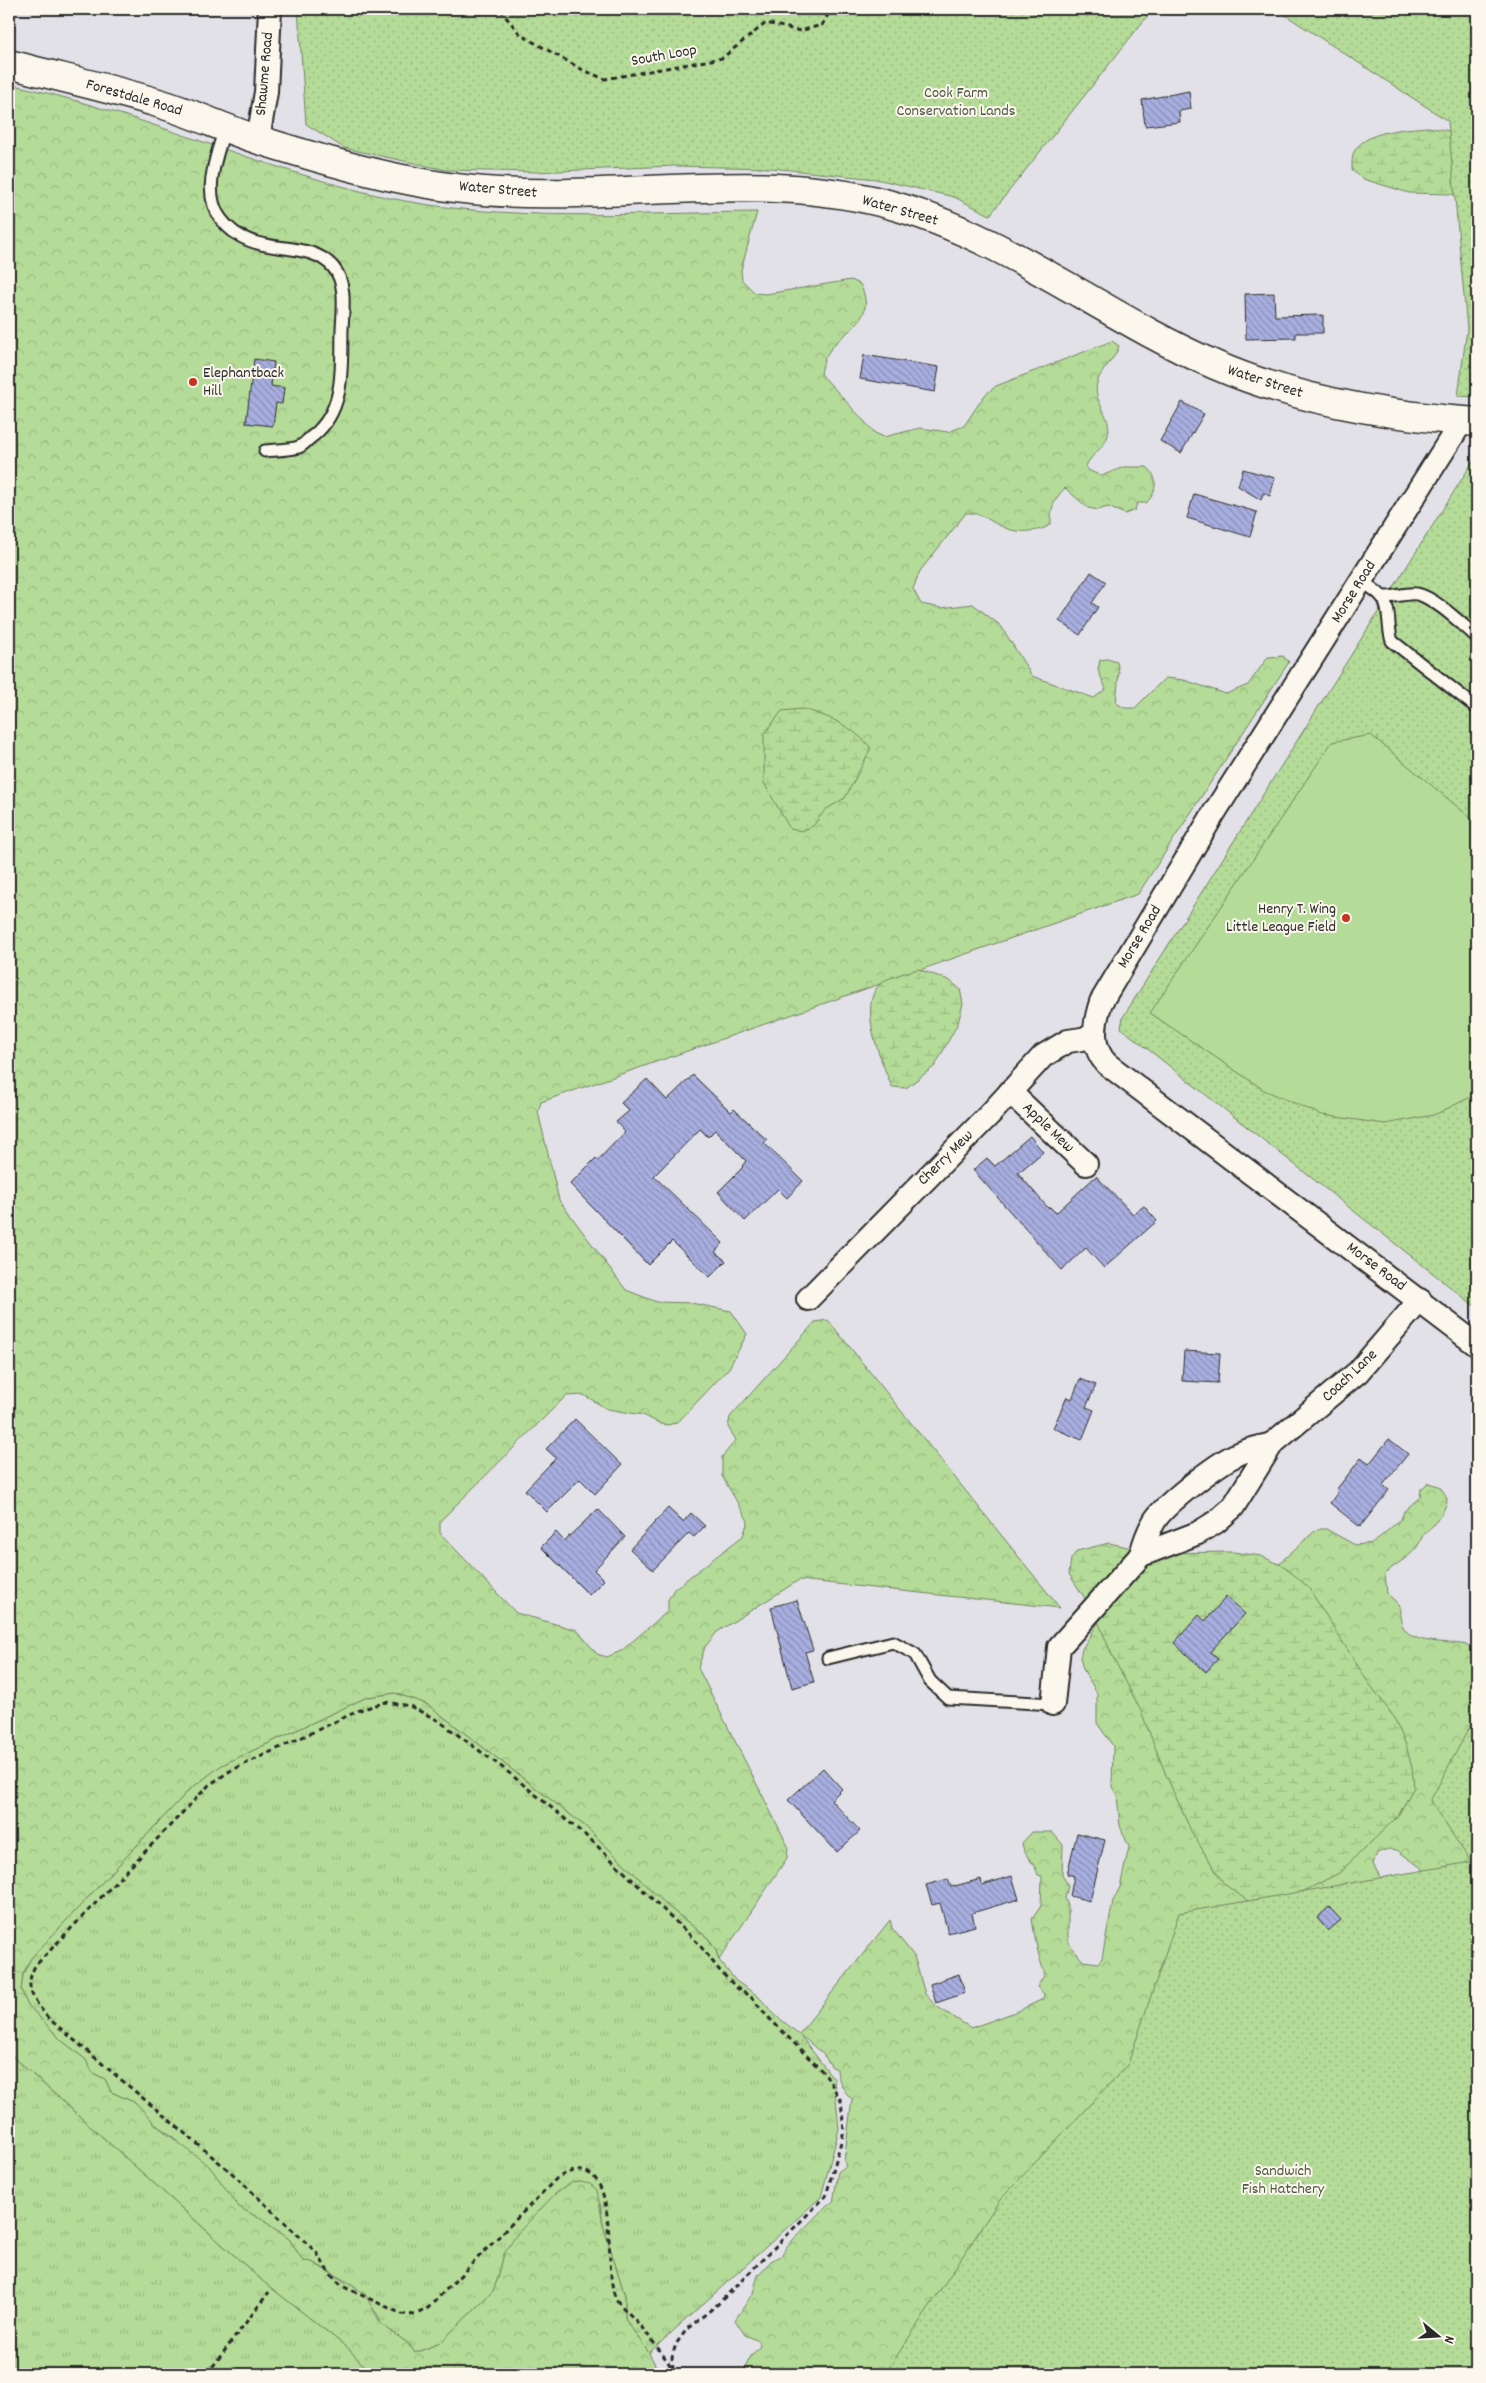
<svg xmlns="http://www.w3.org/2000/svg" width="1486" height="2383" viewBox="0 0 1486 2383" font-family="Dekko,sans-serif">
<style>
.grass{fill:url(#grass-tufts);stroke:#708361}
.forest{fill:url(#forest-crowns);stroke:#708361}
.wetland{fill:url(#wetland-marsh);stroke:#708361}
.park{fill:url(#park-dots);stroke:#708361}
.pitch{fill:#b4db97;stroke:#708361}
.building{fill:url(#building-back-hatch);stroke:#2b2b2b}
.lines{fill:none;stroke-linecap:round;stroke-linejoin:round}
.lane-casing{stroke:#2b2b2b;stroke-width:15}
.street-casing{stroke:#2b2b2b;stroke-width:26}
.secondary-casing{stroke:#2b2b2b;stroke-width:31}
.path{stroke:#2b2b2b;stroke-width:3;stroke-dasharray:5 4;stroke-linecap:butt}
.lane{stroke:#fbf7ec;stroke-width:11}
.street{stroke:#fbf7ec;stroke-width:22}
.secondary{stroke:#fbf7ec;stroke-width:28}
.poi-dot{fill:#c8321e;stroke:#fbf7ec;stroke-width:2}
.labels{text-anchor:middle;dominant-baseline:central;stroke-width:4;stroke-linejoin:round;paint-order:stroke}
.street-label{font-size:16px;fill:#2b2b2b;stroke:#fbf7ec}
.park-label{font-size:16px;fill:#4d5746;stroke:#fbf7ec}
.poi-label{font-size:16px;fill:#2b2b2b;stroke:#fbf7ec;text-anchor:start}
</style>
<defs>
<pattern id="grass-tufts" width="24" height="20" patternUnits="userSpaceOnUse" patternTransform="scale(1.25)"><rect width="24" height="20" fill="#b4db97"/><path d="M3 7l-1-3M5 7V3M7 7l1-3M15 17l-1-3M17 17v-4M19 17l1-3" fill="none" stroke="#9bbc82"/></pattern>
<pattern id="forest-crowns" width="20" height="18" patternUnits="userSpaceOnUse" patternTransform="scale(1.25)"><rect width="20" height="18" fill="#b4db97"/><path d="M2 6a3 3 0 1 1 6 0M12 15a3 3 0 1 1 6 0" fill="none" stroke="#9bbc82"/></pattern>
<pattern id="wetland-marsh" width="20" height="14" patternUnits="userSpaceOnUse" patternTransform="scale(1.25)"><rect width="20" height="14" fill="#b4db97"/><path d="M1 5h8M5 5V1M11 12h8M15 12V8" fill="none" stroke="#9bbc82"/></pattern>
<pattern id="park-dots" width="8" height="8" patternUnits="userSpaceOnUse" patternTransform="scale(1.25)"><rect width="8" height="8" fill="#b4db97"/><path d="M2 2h.1M6 6h.1" fill="none" stroke="#9bbc82" stroke-width="1.8" stroke-linecap="round"/></pattern>
<pattern id="building-back-hatch" width="6" height="6" patternUnits="userSpaceOnUse" patternTransform="scale(1.25)"><rect width="6" height="6" fill="#a8afe0"/><path d="M-1 5l2 2M0 0l6 6M5-1l2 2" fill="none" stroke="#898fb6"/></pattern>
</defs>
<rect width="100%" height="100%" fill="#e2e1e8"/>
<filter id="ink" filterUnits="userSpaceOnUse"><feTurbulence type="fractalNoise" baseFrequency=".02" numOctaves="2"/><feDisplacementMap in="SourceGraphic" scale="10" xChannelSelector="R" yChannelSelector="G"/><feConvolveMatrix kernelMatrix="1 2 1 2 8 2 1 2 1" color-interpolation-filters="sRGB"/></filter>
<g filter="url(#ink)">
<g class="grass">
<polygon points="395,1693 427,1704 585,1826 671,1909 708,1938 716,1950 719,1960 736,1981 758,1996 774,2014 799,2034 834,2079 839,2129 821,2197 649,2353 625,2319 625,2296 603,2225 600,2203 504,2254 498,2278 493,2291 440,2343 415,2353 409,2344 381,2324 378,2315 355,2286 312,2262 303,2261 289,2239 264,2221 239,2207 224,2189 172,2136 156,2125 136,2103 111,2092 105,2079 93,2073 85,2059 61,2040 27,2004 21,1990 23,1974 31,1958 189,1790 222,1765 367,1697"/>
<polygon points="9,2053 265,2283 348,2348 371,2374 9,2374"/>
</g>
<g class="forest">
<path d="M9,84C137,111 257,168 385,197C506,223 634,213 757,212L741,270L742,280L755,293L766,294L851,280L860,284C880,324 839,329 825,358C823,363 822,369 821,374L875,433L884,437L920,428L948,432L964,426L984,396L996,386L1112,341L1119,346C1115,360 1101,369 1097,383C1092,402 1113,416 1108,435C1105,448 1091,454 1086,466L1088,470L1101,476L1124,467H1147C1159,477 1157,493 1146,503H1137L1135,510L1125,514L1108,507L1098,510L1088,508L1065,488C1054,499 1050,509 1051,524C1043,530 1038,530 1029,531C1000,535 987,511 966,513L920,571L913,589L921,604L941,608L973,604L1001,626L1032,676L1094,698L1106,689L1098,670L1100,660L1107,659L1117,662L1119,672L1116,703L1125,708H1135L1165,678L1184,680L1226,694L1248,685L1268,657L1283,656L1289,662L1138,894L541,1102L538,1112L559,1200L626,1290L657,1302L691,1303L731,1311L747,1334L729,1368L679,1421L669,1425L661,1424L643,1415L607,1409L584,1395L566,1396L440,1521V1533L516,1613L577,1630L597,1654L607,1657L621,1651L668,1611V1600L674,1589L743,1536L748,1521L722,1476V1457L736,1440L728,1427L730,1417L815,1322L828,1320L1060,1608L799,1580L717,1632L705,1647L698,1668L788,1846L787,1858L719,1960L716,1950L708,1938L671,1909L585,1826L427,1704L395,1693L367,1697L222,1765L189,1790L31,1958L23,1974L21,1990L27,2004L61,2040L85,2059L93,2073L105,2079L111,2092L136,2103L156,2125L210,2167L239,2207L264,2221L289,2239L303,2261L312,2262L365,2294L381,2324L409,2344L415,2353L440,2343L493,2291L498,2278L504,2254L517,2234L556,2193L571,2183L581,2182L590,2184L597,2190L603,2225L625,2296V2319L649,2353L660,2374H371L348,2348L265,2283L9,2053Z"/>
<path d="M1428,1483L1439,1486C1442,1490 1446,1494 1447,1499C1448,1508 1431,1530 1423,1534C1418,1555 1399,1560 1385,1574L1387,1593L1400,1606C1396,1654 1448,1636 1477,1648V1894L1427,1872L1397,1850L1388,1849L1377,1853L1373,1864L1383,1882L1477,2374H742L751,2356L760,2346L759,2341L745,2335L735,2320L753,2293L758,2275L771,2261L781,2256L787,2246L827,2205L833,2203L838,2172L846,2166L844,2161L852,2099C844,2093 837,2078 837,2069L832,2067L823,2054L799,2034L890,1920L892,1928L914,1956L925,1994L936,2006L971,2028L1018,2011L1043,1999L1044,1994L1037,1987L1045,1974C1038,1957 1035,1938 1032,1919L1041,1906L1042,1876L1038,1875C1035,1862 1024,1857 1022,1843L1032,1832H1052L1063,1845L1062,1874L1068,1886L1065,1898L1068,1906V1942L1083,1961L1098,1963L1102,1958L1113,1901L1120,1887L1129,1847L1120,1826L1117,1795L1112,1787L1113,1746L1097,1723V1693L1083,1669L1080,1658L1082,1649L1102,1616L1275,1567L1317,1529H1326L1355,1545L1373,1543L1401,1519L1404,1511L1420,1497L1421,1489Z"/>
</g>
<g class="wetland">
<path d="M1428,127L1455,132L1477,200L1451,194L1409,193L1363,179L1352,170C1352,165 1352,159 1353,154C1363,130 1406,129 1428,127Z"/>
<path d="M802,709C829,716 852,726 871,748L845,798L825,810L813,826L802,831L790,829L764,783V734L782,711Z"/>
<path d="M918,969L949,980L960,989L963,1004L958,1023L935,1066L906,1088L892,1087C882,1063 854,1000 884,981C894,975 907,973 918,969Z"/>
<polygon points="1109,1543 1155,1553 1233,1552 1261,1556 1285,1567 1308,1587 1368,1682 1394,1717 1406,1745 1412,1768 1414,1787 1398,1816 1339,1873 1283,1902 1258,1908 1224,1884 1192,1833 1166,1775 1141,1711 1112,1655 1095,1614 1069,1574 1071,1559 1077,1551"/>
</g>
<g class="park">
<polygon points="298,9 1153,9 990,215 954,197 876,179 771,168 674,166 535,172 446,170 344,148 306,124"/>
<polygon points="1276,9 1477,9 1477,397 1458,396 1467,329 1448,121"/>
<polygon points="1477,459 1477,1308 1121,1028 1123,1017 1472,463"/>
<polygon points="1477,1713 1477,2374 885,2374 999,2201 1128,2064 1179,1913 1471,1862 1430,1801"/>
</g>
<polygon class="pitch" points="1371,735 1477,823 1477,1094 1434,1115 1385,1124 1322,1115 1264,1090 1150,1013 1332,742"/>
<g class="building">
<polygon points="1189,91 1191,109 1179,111 1180,122 1145,126 1142,100"/>
<polygon points="1274,293 1275,316 1323,315 1323,333 1296,333 1296,338 1246,339 1245,294"/>
<polygon points="864,355 939,367 935,392 860,379"/>
<polygon points="254,359 274,362 271,386 284,388 282,404 276,403 273,426 246,423"/>
<polygon points="1182,402 1204,414 1181,453 1160,441"/>
<polygon points="1243,469 1275,478 1270,496 1263,493 1261,500 1238,486"/>
<polygon points="1194,494 1257,512 1250,537 1187,518"/>
<polygon points="1091,572 1106,582 1092,603 1098,607 1080,635 1059,621"/>
<polygon points="693,1075 731,1112 734,1109 767,1140 764,1143 803,1181 787,1198 778,1189 745,1221 718,1192 743,1167 742,1166 746,1161 715,1130 708,1137 700,1129 654,1176 723,1243 715,1252 726,1261 710,1277 672,1241 648,1265 570,1184 596,1158 598,1160 625,1132 616,1122 629,1111 621,1103 647,1079 667,1100"/>
<polygon points="1030,1136 1043,1152 1018,1173 1048,1208 1050,1207 1056,1213 1096,1176 1133,1214 1144,1206 1157,1221 1104,1268 1086,1248 1062,1270 973,1170 987,1158 995,1166"/>
<polygon points="1184,1351 1220,1353 1218,1383 1182,1381"/>
<polygon points="1080,1379 1096,1385 1086,1407 1094,1410 1082,1440 1053,1428 1067,1397 1072,1399"/>
<polygon points="575,1419 622,1465 595,1494 580,1479 547,1512 525,1490 556,1458 546,1449"/>
<polygon points="1389,1439 1408,1454 1383,1485 1389,1490 1360,1527 1330,1503 1338,1492 1336,1490 1361,1458 1369,1464"/>
<polygon points="668,1508 683,1522 691,1513 705,1526 694,1537 689,1533 653,1570 630,1549"/>
<polygon points="598,1509 625,1537 594,1570 604,1580 589,1595 541,1547 556,1532 564,1541"/>
<polygon points="1226,1597 1245,1614 1210,1652 1218,1659 1206,1672 1174,1643 1199,1615 1205,1621"/>
<polygon points="797,1600 813,1650 805,1652 814,1682 792,1688 771,1607"/>
<polygon points="823,1768 842,1789 831,1800 860,1831 837,1852 788,1800"/>
<polygon points="1077,1833 1105,1840 1090,1901 1070,1896 1074,1876 1067,1874"/>
<polygon points="1012,1876 1019,1899 972,1913 975,1926 948,1933 940,1903 932,1905 926,1885 948,1879 951,1887 981,1879 982,1885"/>
<polygon points="1329,1907 1341,1920 1328,1931 1317,1918"/>
<polygon points="959,1974 965,1993 936,2003 930,1984"/>
</g>
<g class="lines">
<g class="lane-casing">
<g id="lane">
<path d="M225,128C217,155 201,193 221,219C252,261 306,236 333,267C347,283 343,309 342,329C341,367 346,408 314,435C309,438 304,445 299,447C289,450 275,450 265,451"/>
<path d="M1360,580C1367,585 1378,591 1383,598C1391,610 1387,627 1392,641L1477,708"/>
<path d="M1382,597C1393,598 1407,592 1417,594C1434,597 1463,625 1477,637"/>
<polyline points="828,1658 893,1642 915,1654 930,1681 948,1698 1053,1704"/>
</g>
</g>
<g class="street-casing">
<g id="street">
<polyline points="258,139 266,92 270,9"/>
<path d="M1462,421L1214,813L1101,1002C1094,1023 1090,1047 1107,1064L1477,1345"/>
<polyline points="1010,1092 1086,1164"/>
<polyline points="808,1299 991,1113 1043,1056 1068,1041 1095,1037"/>
<path d="M1141,1555C1144,1543 1148,1531 1155,1520C1166,1503 1219,1462 1238,1454C1249,1449 1261,1447 1272,1444"/>
<polyline points="1053,1704 1059,1647 1141,1555 1198,1533 1216,1522 1233,1507 1272,1444 1358,1372 1420,1300"/>
</g>
</g>
<g class="secondary-casing">
<path id="secondary" d="M9,64C58,77 109,88 158,103C192,113 225,129 259,140C332,163 408,185 484,191C617,202 753,169 884,203C1005,235 1102,316 1215,365C1298,401 1388,416 1477,422"/>
</g>
<g class="path">
<polyline points="501,9 505,16 521,35 583,70 605,79 722,58 766,23 800,31 822,25 831,9"/>
<path d="M673,2369L672,2357L676,2344L687,2329L718,2304L826,2196L844,2131L841,2101L826,2075L766,2015L752,1998L737,1988L720,1971L698,1943L591,1840L503,1768L439,1721L410,1706L386,1702L360,1710L230,1771L209,1785L35,1966C23,1989 34,1999 48,2018L233,2174L317,2253L329,2273L342,2286L402,2314L415,2315L428,2308L557,2178C626,2139 601,2270 616,2299C621,2307 631,2315 637,2322C651,2338 664,2356 676,2374"/>
<polyline points="207,2374 269,2292"/>
</g>
<use href="#lane" class="lane"/>
<use href="#street" class="street"/>
<use href="#secondary" class="secondary"/>
</g>
</g>
<g class="poi-dot">
<circle cx="193" cy="382" r="5"/>
<circle cx="1346" cy="918" r="5"/>
</g>
<g class="labels">
<g class="street-label">
<text transform="translate(664 56) rotate(-10)">South Loop</text>
<text transform="translate(265 74) rotate(-85)">Shawme Road</text>
<text transform="translate(134 98) rotate(16)">Forestdale Road</text>
<text transform="translate(498 190) rotate(5)">Water Street</text>
<text transform="translate(900 211) rotate(16)">Water Street</text>
<text transform="translate(1265 382) rotate(18)">Water Street</text>
<text transform="translate(1354 592) rotate(-58)">Morse Road</text>
<text transform="translate(1140 937) rotate(-59)">Morse Road</text>
<text transform="translate(1048 1128) rotate(44)">Apple Mew</text>
<text transform="translate(946 1158) rotate(-45)">Cherry Mew</text>
<text transform="translate(1376 1267) rotate(37)">Morse Road</text>
<text transform="translate(1350 1376) rotate(-43)">Coach Lane</text>
</g>
<g class="park-label">
<text x="956" y="93">Cook Farm<tspan x="956" dy="18">Conservation Lands</tspan></text>
<text x="1283" y="2171">Sandwich<tspan x="1283" dy="18">Fish Hatchery</tspan></text>
</g>
<g class="poi-label">
<text x="203" y="373">Elephantback<tspan x="203" dy="18">Hill</tspan></text>
<text x="1336" y="909" text-anchor="end">Henry T. Wing<tspan x="1336" dy="18">Little League Field</tspan></text>
</g>
</g>
<rect width="1486" height="2383" fill="none" stroke="#fbf7ec" stroke-width="30"/>
<rect x="15" y="15" width="1456" height="2353" fill="none" stroke="#2b2b2b" stroke-width="2" filter="url(#ink)"/>
<g transform="translate(1438 2336) rotate(108)" stroke="#fbf7ec" stroke-width="4" paint-order="stroke">
<path d="M0-4L9 19L0 12L-9 19Z" fill="#2b2b2b"/>
<text y="-8" font-size="14" font-weight="bold" text-anchor="middle" fill="#2b2b2b">N</text>
</g>
</svg>
